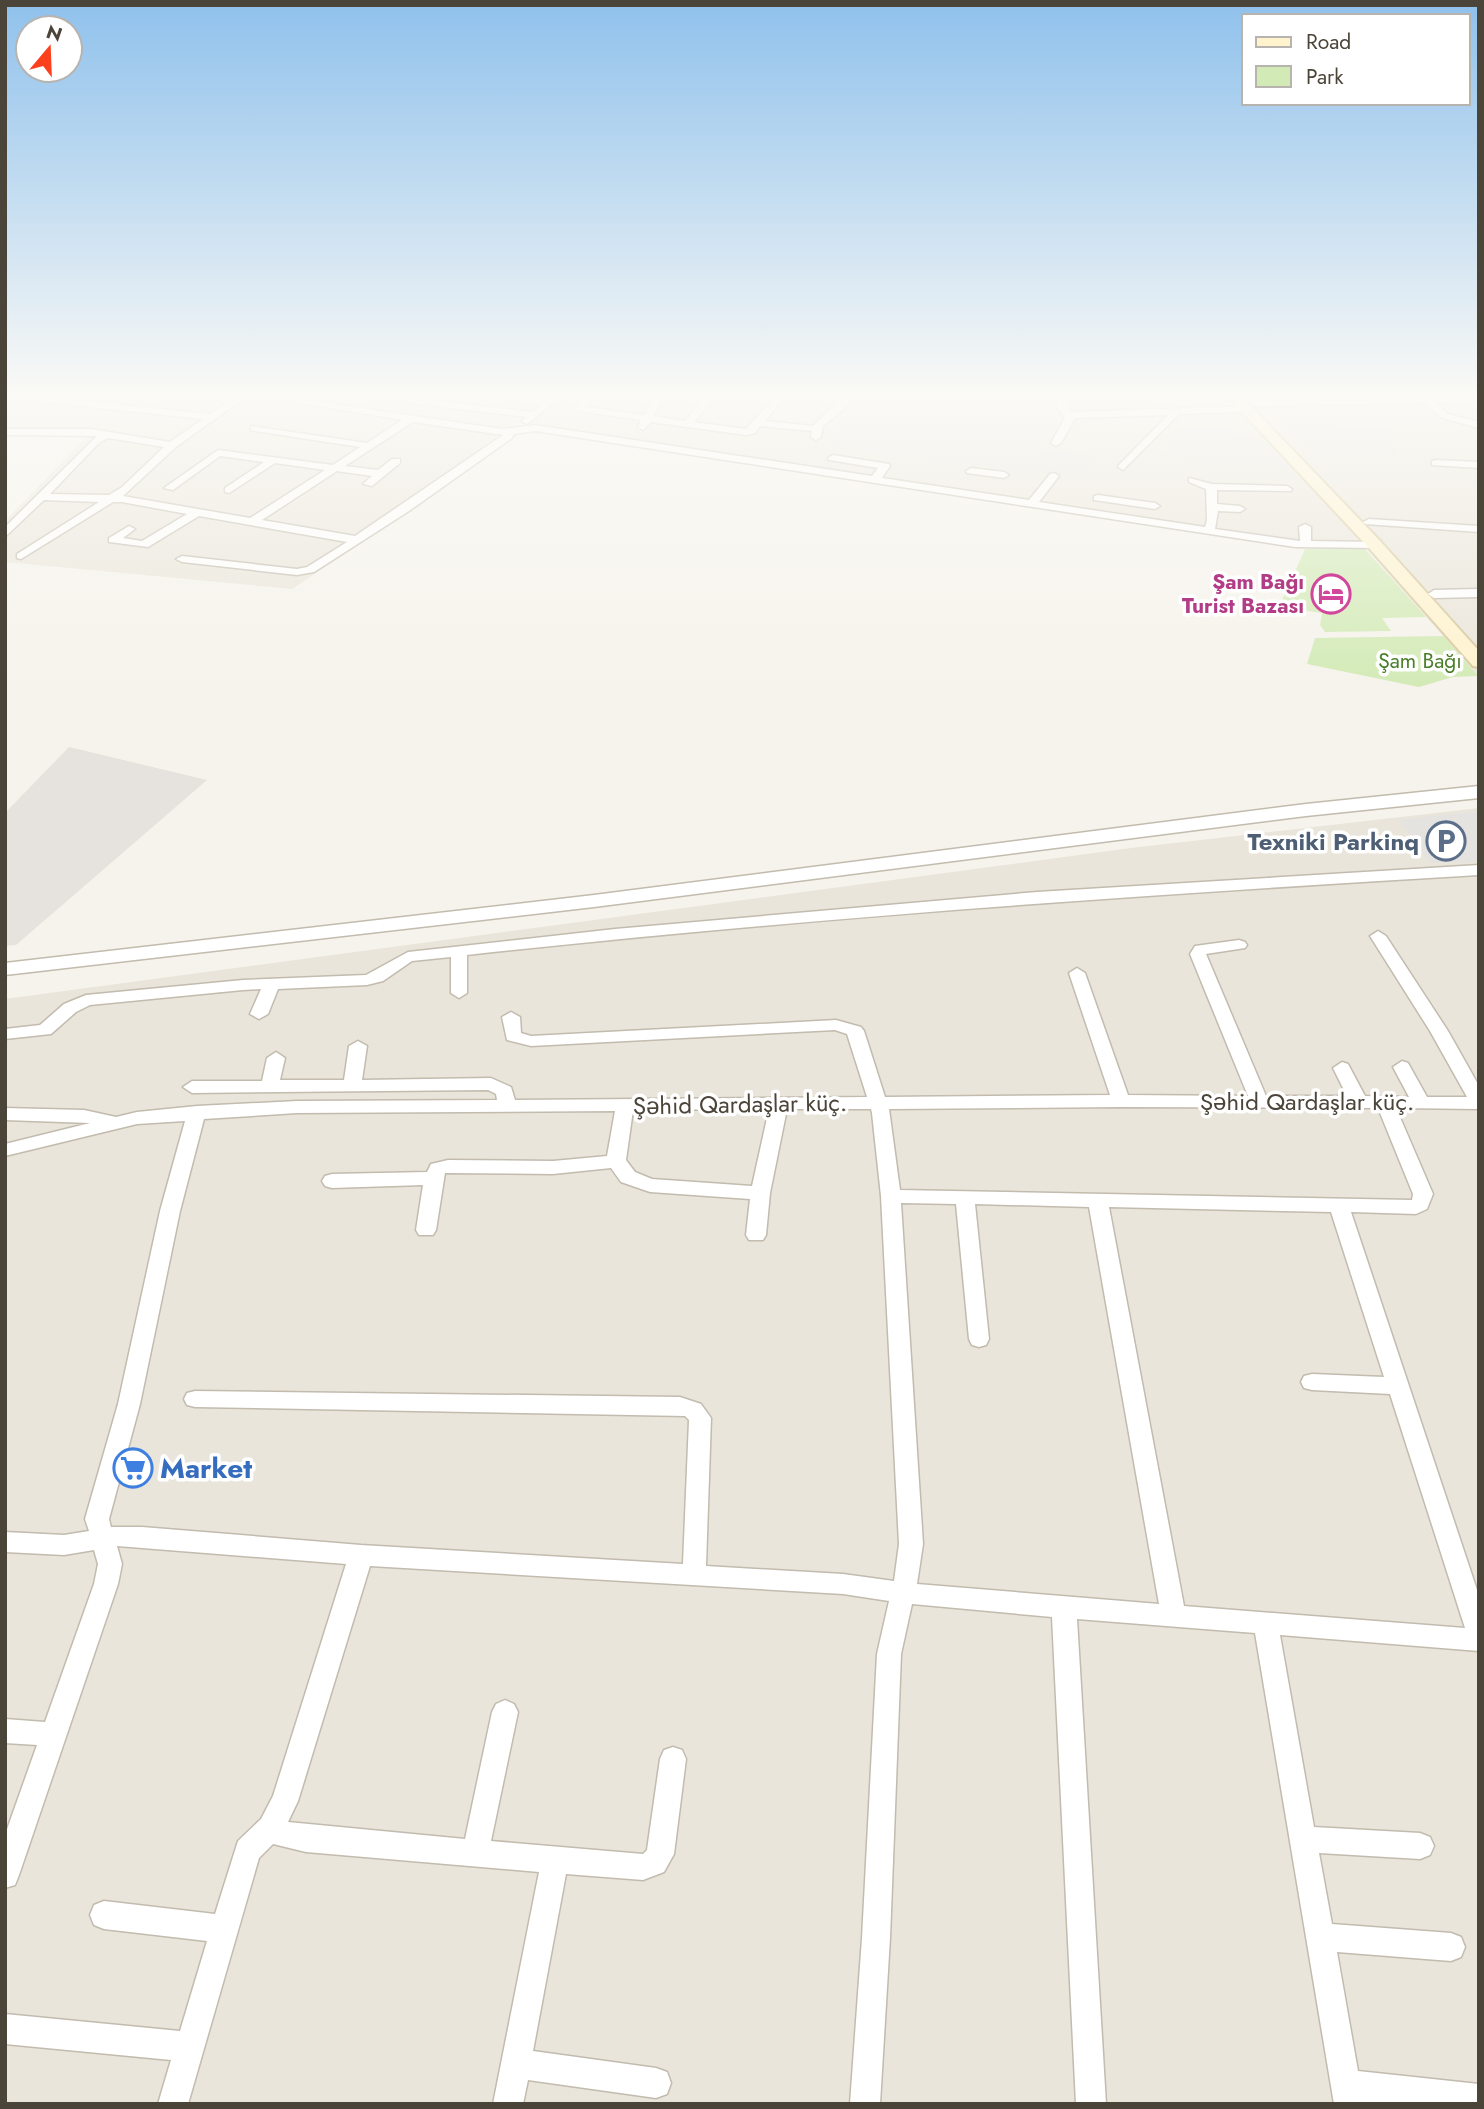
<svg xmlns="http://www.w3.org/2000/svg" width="1484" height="2109" viewBox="0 0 1484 2109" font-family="Jost,sans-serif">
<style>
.residential{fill:#eae5da}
.industrial{fill:#e6e2dd}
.green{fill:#d2eab5}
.parking{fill:#e5e3e0}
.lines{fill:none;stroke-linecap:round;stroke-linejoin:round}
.minor-casing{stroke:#c2bbae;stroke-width:3}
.tertiary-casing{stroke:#c2bbae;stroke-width:3}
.secondary-casing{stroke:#d6c79b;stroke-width:4}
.minor{fill:#fff;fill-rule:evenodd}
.tertiary{fill:#fff;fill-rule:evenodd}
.secondary{fill:#fff3cd;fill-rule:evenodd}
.labels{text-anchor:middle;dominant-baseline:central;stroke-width:7;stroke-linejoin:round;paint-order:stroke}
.far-hotel-label{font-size:21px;font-weight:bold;fill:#b23c85;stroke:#fff;text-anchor:end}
.far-park-label{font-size:21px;fill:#4a7f2a;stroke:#fff}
.service-label{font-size:24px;font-weight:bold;fill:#4e5e75;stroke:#fff;text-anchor:end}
.street-label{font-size:24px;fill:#4b4439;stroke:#fff}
.near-shop-label{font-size:28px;font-weight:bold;fill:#366cbe;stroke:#fff;text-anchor:start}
</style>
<rect width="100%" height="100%" fill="#f6f3ec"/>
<g class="residential">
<polygon points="5,399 1479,399 1479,677 1361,543 1295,541 517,423 348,541 358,545 292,589 5,562 5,521 87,436 5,435"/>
<polygon points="1479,808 1479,2104 5,2104 5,999 1131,848"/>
</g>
<g class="industrial">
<polygon points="853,399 1024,399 1025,402 1056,404 1057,419 1037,449 1097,457 1080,477 835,448"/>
<polygon points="1287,424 1388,426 1398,459 1319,458"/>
<polygon points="1182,428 1229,429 1232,433 1254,432 1290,469 1164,457"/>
<polygon points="69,747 207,780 16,945 5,946 5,813"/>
</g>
<g class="green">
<polygon points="1364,548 1426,617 1382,618 1391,631 1325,632 1320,625 1322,613 1279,607 1305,549"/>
<polygon points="1444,636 1478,676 1453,677 1419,687 1307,664 1315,638"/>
</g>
<polygon class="parking" points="1479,811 1479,862 1430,863 1399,820"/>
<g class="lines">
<g class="minor-casing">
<g id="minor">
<path d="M36,399H64L210,414L232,399H243L176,447L123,496L250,518L325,470L275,463L229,493L225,492V488L264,462L220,456L173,490L164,488L218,450L333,465L360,447L255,431L251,430V426L367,443L402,420L276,399H298L503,429L535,425L872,476L878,468L829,460L828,458L833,455L889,464L890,466L882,478L1029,500L1050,474L1054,473L1059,476L1039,502L1205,527L1207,520L1206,489L1189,482V478L1212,484L1287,486L1292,489L1291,491L1217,490V504L1240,506L1245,509L1240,512L1218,511L1215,529L1300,541L1299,527L1305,524L1311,527V541L1375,542L1381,545L1375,548L1295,547L535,431L514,434L512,438L409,511L314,572L297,575L182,562L176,559L182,556L297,569L307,567L347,542L199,516L148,547L109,542V538L129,526L135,529L123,538L142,541L187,514L122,502H113L21,559L17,558V554L99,502L44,500L5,537V527L97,436L5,435V429H91L170,442L203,419L41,402ZM413,422L503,435L355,536L262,520L337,471L372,476L363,484L372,486L400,463V459H392L378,470L345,466ZM108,438L164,447L122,487L109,495L50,494L99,443Z"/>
<polygon points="397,399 422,399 532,412 540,406 503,399 559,399 527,424 522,421 526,417 402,402"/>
<polygon points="583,399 593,399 587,407 644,415 652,399 662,399 653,416 685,421 703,399 713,399 694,422 746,429 773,399 783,399 765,421 813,426 841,399 851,399 844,409 823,426 821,437 816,440 811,437 812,431 760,426 755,433 746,435 651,422 643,430 638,427 641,420 577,411 575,409"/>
<polygon points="1058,399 1068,399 1070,412 1248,406 1253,409 1248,412 1179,414 1123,470 1118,467 1119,465 1168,415 1075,418 1061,443 1056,446 1051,443 1065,418 1058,409"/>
<polygon points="1479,399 1479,402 1436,403 1448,414 1479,422 1479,428 1442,418 1425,403 1255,406 1250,403 1255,400"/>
<polygon points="1436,460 1479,462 1479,468 1432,465 1432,461"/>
<polygon points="971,468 1004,472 1009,475 1004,478 967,473 966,471"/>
<polygon points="1098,495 1155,503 1160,506 1155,509 1094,500 1094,496"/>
<polygon points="1369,519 1479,526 1479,532 1365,524 1363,522"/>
<polygon points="1479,589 1479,597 1434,598 1428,594 1434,590"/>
<path d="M1479,865V875C1141,895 804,918 467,955V993L459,998L451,993V957L412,961L383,981L367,985L278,989L268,1014L259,1019L250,1014L261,989L243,990L90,1005L76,1012L51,1034L5,1039V1029L40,1025L64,1004L86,995L243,980L366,975L408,952L615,929L1037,892Z"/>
<path d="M1378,931L1386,936L1448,1031L1479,1086V1109L1396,1108L1433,1194L1427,1209L1416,1214L1351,1212L1479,1596V1651L1280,1635L1314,1827L1420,1833L1430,1837L1434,1846L1430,1855L1420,1859L1319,1853L1332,1924L1451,1933L1461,1937L1465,1947L1461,1957L1451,1961L1337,1952L1358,2071L1479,2084V2104H1334L1255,1633L1077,1619L1106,2104H1076L1052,1617L912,1604L901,1654L890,1938L880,2104H850L862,1938L877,1654L889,1601L843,1594L370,1566L298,1801L288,1822L465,1839L492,1712L496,1704L505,1700L514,1704L518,1712L491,1841L643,1854L647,1850L660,1759L664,1750L673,1747L682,1750L686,1759L674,1854L664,1872L643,1880L566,1874L533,2051L656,2068L667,2072L671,2083L667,2094L656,2098L528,2080L523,2104H493L539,1872L306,1852L273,1844L259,1858L188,2104H158L171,2060L5,2044V2014L180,2031L207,1941L104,1929L94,1925L90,1915L94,1905L104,1901L215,1914L238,1841L261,1819L273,1796L346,1564L117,1546L122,1564L118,1584L19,1875L15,1885L5,1888V1835L37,1745L5,1743V1719L45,1722L94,1584L98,1564L94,1550L64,1555L5,1552V1532L64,1535L89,1531L85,1519L118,1404L160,1211L185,1121L137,1124L5,1156V1144L90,1123L5,1120V1108L84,1110L116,1117L137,1112L197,1106L297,1101L497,1100L496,1094L488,1090L192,1093L183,1087L192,1081H262L267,1058L276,1052L285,1058L280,1080H344L349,1046L358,1041L367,1046L362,1080L491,1078L511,1087L515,1100L867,1097L847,1034L835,1030L531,1046L507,1040L502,1017L511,1012L520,1017L521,1033L531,1036L836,1020L861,1027L864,1031L885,1097L1110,1095L1069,973L1077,968L1085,973L1128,1095L1248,1096L1190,954L1195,946L1239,940L1245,942L1247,945L1245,948L1206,954L1266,1096H1347L1333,1068L1342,1062L1348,1064L1365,1096L1409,1097L1393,1067L1402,1061L1408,1063L1427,1097H1467L1430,1031L1370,936ZM1121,1107L1378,1108L1413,1194L1412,1200L900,1190L889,1109ZM769,1109L752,1186L652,1179L635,1172L626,1160L633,1110ZM787,1109H871L872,1113L881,1196L899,1544L894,1581L843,1574L706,1566L711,1418L701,1404L680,1397L195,1391L187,1393L184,1399L187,1405L195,1407L685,1416L689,1420L683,1564L361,1545L142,1527H111L109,1519L140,1404L180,1211L204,1119L297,1113L615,1111L607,1156L553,1161L448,1160L431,1164L427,1172L332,1174L325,1176L322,1181L325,1186L332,1188L423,1185L416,1230L419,1235H433L436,1230L445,1173L553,1174L611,1168L621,1182L650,1192L750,1199L746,1235L749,1240H763L766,1235L770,1193ZM901,1203L956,1204L969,1339L972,1345L979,1347L986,1345L989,1339L975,1204L1089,1207L1159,1604L917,1584L923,1544ZM1109,1207L1331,1212L1384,1377L1312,1374L1304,1376L1301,1382L1304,1388L1312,1390L1390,1394L1465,1628L1184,1606Z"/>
</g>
</g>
<g class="tertiary-casing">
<polygon id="tertiary" points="1479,786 1479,798 1306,816 594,907 5,975 5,963 594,895 1306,804"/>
</g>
<g class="secondary-casing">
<polygon id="secondary" points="1230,399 1244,399 1381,542 1479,651 1479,667 1473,666 1369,548"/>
</g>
<use href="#minor" class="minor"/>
<use href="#tertiary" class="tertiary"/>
<use href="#secondary" class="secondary"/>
</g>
<linearGradient id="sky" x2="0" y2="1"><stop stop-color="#8fc1ec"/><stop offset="0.57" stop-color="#fbfaf6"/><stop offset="1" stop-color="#fbfaf6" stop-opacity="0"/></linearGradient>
<rect width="1484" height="694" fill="url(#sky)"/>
<defs>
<g id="hotel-ring" transform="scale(2.0125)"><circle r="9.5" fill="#fff" stroke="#d1479c" stroke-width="1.5"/><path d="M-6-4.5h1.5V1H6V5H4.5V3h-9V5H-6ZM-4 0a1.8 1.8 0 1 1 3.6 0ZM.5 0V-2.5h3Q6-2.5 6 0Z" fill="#d1479c"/></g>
<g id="parking-ring" transform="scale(2.0125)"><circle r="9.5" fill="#fff" stroke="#5c6f8a" stroke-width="1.5"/><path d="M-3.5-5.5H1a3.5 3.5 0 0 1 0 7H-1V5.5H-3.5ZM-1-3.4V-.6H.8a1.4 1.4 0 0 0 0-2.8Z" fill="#5c6f8a"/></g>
<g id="supermarket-ring" transform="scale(2.0125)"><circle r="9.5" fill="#fff" stroke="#3f7fe0" stroke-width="1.5"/><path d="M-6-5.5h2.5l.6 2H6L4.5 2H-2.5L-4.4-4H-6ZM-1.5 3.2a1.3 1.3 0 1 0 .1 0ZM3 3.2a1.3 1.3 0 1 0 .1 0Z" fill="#3f7fe0"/></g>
</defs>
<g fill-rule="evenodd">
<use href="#hotel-ring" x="1331" y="594"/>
<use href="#parking-ring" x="1446" y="841"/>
<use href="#supermarket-ring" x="133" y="1468"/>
</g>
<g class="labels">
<g class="far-hotel-label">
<text x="1304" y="582">Şam Bağı<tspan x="1304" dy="24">Turist Bazası</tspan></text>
</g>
<g class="far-park-label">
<text x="1420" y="661">Şam Bağı</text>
</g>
<g class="service-label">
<text x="1419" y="841">Texniki Parkinq</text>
</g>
<g class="street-label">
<text x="1307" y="1101">Şəhid Qardaşlar küç.</text>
<text transform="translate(740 1104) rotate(-1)">Şəhid Qardaşlar küç.</text>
</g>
<g class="near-shop-label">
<text x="160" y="1468">Market</text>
</g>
</g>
<rect width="1484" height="2109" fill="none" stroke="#4b4439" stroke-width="14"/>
<rect x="1242" y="14" width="228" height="91" fill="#ffffff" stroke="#b7b4b0" stroke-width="2"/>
<rect x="1256" y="37" width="35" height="10" fill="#fff3cd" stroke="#b7b4b0" stroke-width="2"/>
<text x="1306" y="49" font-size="21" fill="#4b4439">Road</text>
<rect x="1256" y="66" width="35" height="21" fill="#d2eab5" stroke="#b7b4b0" stroke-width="2"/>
<text x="1306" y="84" font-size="21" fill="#4b4439">Park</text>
<g transform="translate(49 49) rotate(19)"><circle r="33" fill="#ffffff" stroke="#b7b4b0" stroke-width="2"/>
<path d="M0-5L12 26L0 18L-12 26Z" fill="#fc3f1d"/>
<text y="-10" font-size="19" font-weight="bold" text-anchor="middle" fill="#4b4439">N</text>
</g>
</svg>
